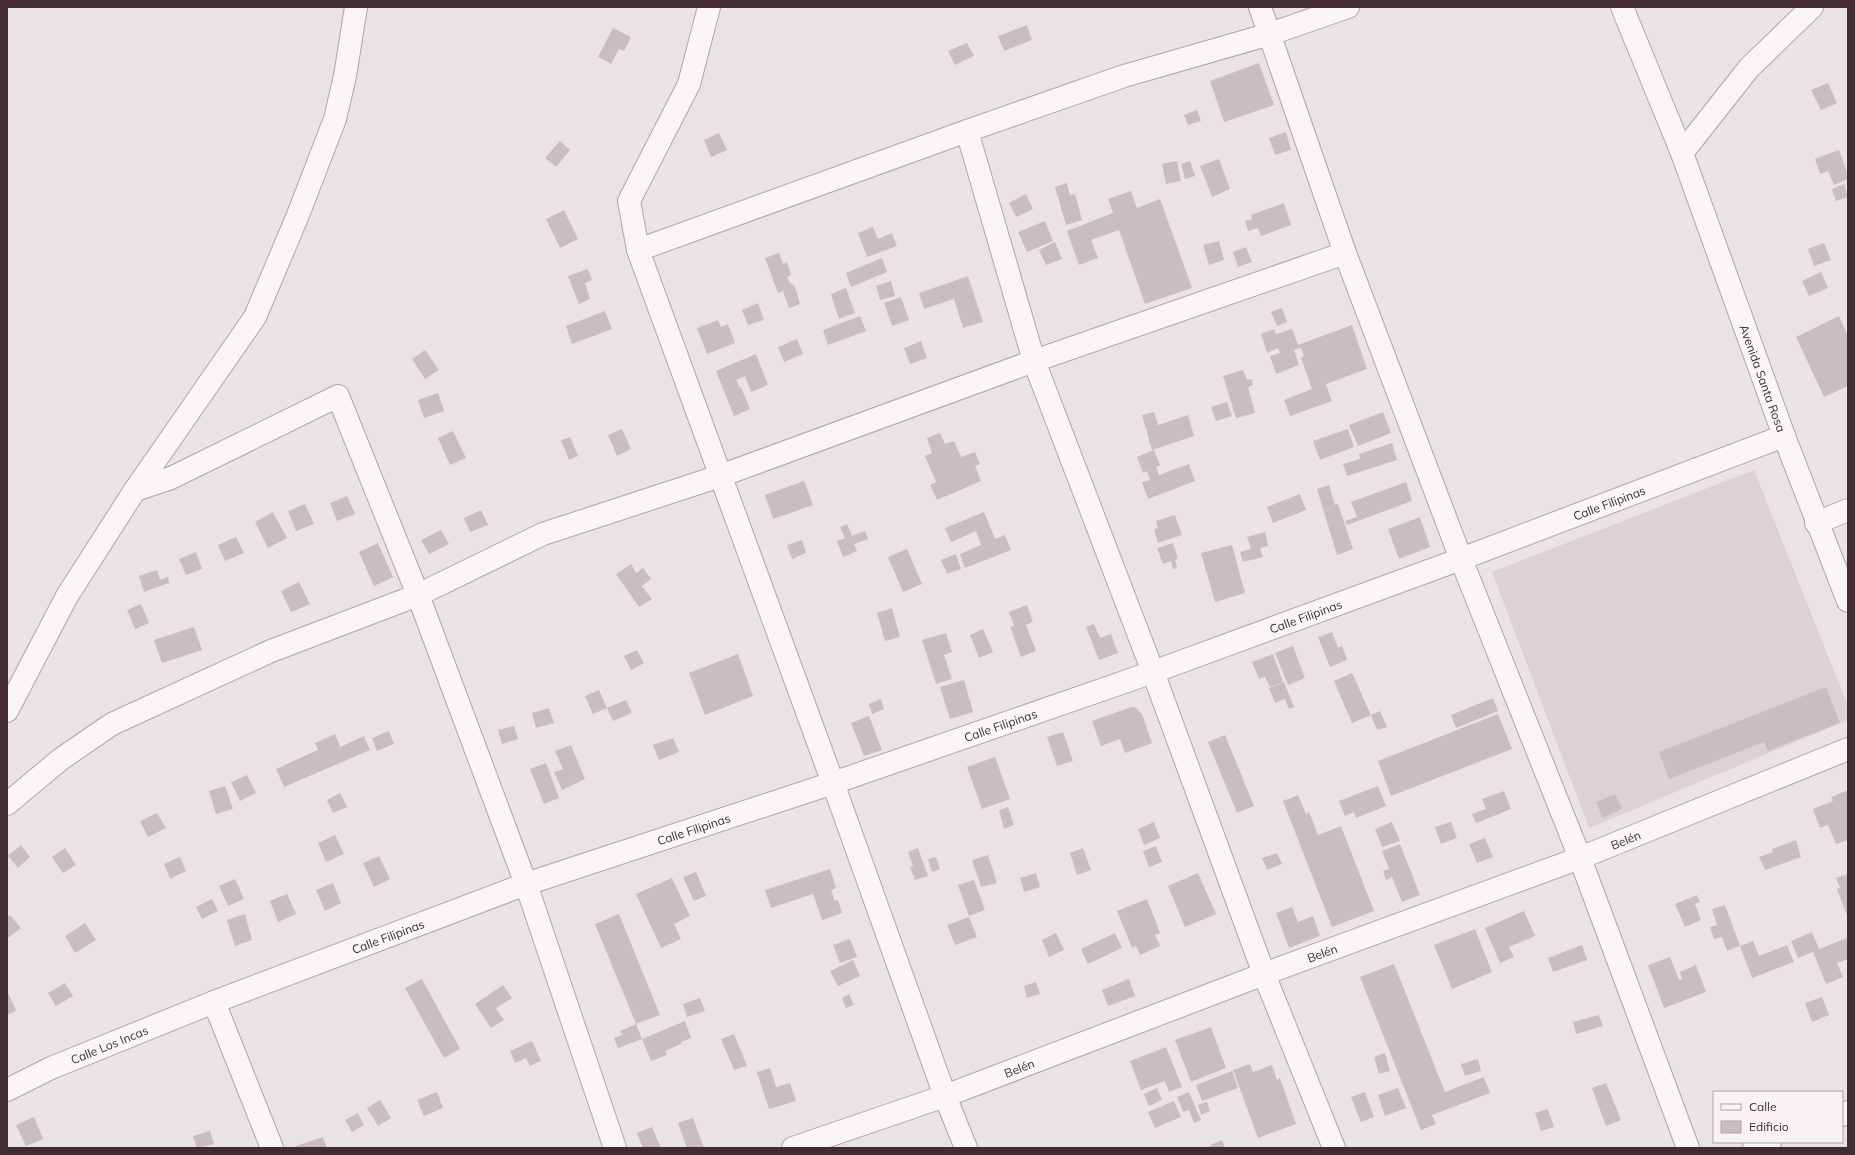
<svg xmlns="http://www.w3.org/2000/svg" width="1855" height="1155" viewBox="0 0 1855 1155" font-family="Mulish,sans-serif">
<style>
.built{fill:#dcd1d5}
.building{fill:#cabdc2}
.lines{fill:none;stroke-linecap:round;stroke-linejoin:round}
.minor-casing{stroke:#b1a4a9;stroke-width:24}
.minor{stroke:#f9f5f6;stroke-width:22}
.labels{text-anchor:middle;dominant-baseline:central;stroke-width:3.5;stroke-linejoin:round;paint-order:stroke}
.street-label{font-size:12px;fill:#422b33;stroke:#f8f2f4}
</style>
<rect width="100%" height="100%" fill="#eae3e6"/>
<polygon class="built" points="1754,470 1848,706 1848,720 1589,828 1492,572"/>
<g class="building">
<polygon points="1027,25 1032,40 1004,51 998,36"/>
<polygon points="613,28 631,37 624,51 619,49 611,64 598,57"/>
<polygon points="967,43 974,56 955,65 948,51"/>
<polygon points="1259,63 1274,105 1224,122 1210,81"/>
<polygon points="1828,83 1837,103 1821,110 1811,90"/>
<polygon points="1197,110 1201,121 1188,125 1184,115"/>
<polygon points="1286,132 1291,150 1275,155 1269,138"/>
<polygon points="719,133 727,150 711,157 704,140"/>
<polygon points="560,141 570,150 556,167 545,158"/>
<polygon points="1839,150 1848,175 1848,179 1834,185 1828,171 1820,174 1815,159"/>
<polygon points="1219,159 1230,189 1212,197 1200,166"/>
<polygon points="1177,161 1181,181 1166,184 1162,164"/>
<polygon points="1190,161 1195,176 1185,179 1181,164"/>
<polygon points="1067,183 1070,195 1075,194 1082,220 1066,225 1055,187"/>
<polygon points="1844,184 1848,197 1836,201 1832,189"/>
<polygon points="1131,191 1137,208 1160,199 1192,288 1145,304 1119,230 1091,240 1098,258 1079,265 1067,231 1113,213 1108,199"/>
<polygon points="1026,194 1033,209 1016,217 1009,203"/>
<polygon points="1284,203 1291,225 1261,236 1258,228 1248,231 1245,221 1252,219 1251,215"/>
<polygon points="564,210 578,239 560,248 546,219"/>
<polygon points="1045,221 1053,241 1027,252 1018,232"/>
<polygon points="873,227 878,239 892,233 897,246 867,257 858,233"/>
<polygon points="1219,241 1224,260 1209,265 1203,245"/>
<polygon points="1055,242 1062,259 1046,265 1039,250"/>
<polygon points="1824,243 1831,260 1814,266 1808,249"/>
<polygon points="1246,247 1252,262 1238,267 1233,252"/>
<polygon points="779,253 783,264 787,262 791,275 787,277 790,283 795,287 800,304 789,308 783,291 778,293 765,258"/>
<polygon points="882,258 887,272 851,287 846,273"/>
<polygon points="588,269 592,280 585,283 590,299 579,304 568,276"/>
<polygon points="1821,272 1828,288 1809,296 1802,281"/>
<polygon points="968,276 983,322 963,328 954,299 924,309 919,293"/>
<polygon points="891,281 895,296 880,300 876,286"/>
<polygon points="846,288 855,313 839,319 831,294"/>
<polygon points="901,297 909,320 892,326 884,303"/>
<polygon points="758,303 764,320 748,325 742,310"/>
<polygon points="1282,308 1287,322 1277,326 1271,312"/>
<polygon points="605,311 612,329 572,344 566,326"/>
<polygon points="860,316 866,331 828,345 823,330"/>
<polygon points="1839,316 1848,336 1848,386 1824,397 1796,337"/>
<polygon points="718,320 721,327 728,324 735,343 707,354 697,328"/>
<polygon points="1352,325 1367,369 1326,384 1332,401 1290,416 1284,400 1312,389 1301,358 1304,356 1301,348 1294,350 1299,365 1276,374 1270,356 1280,353 1278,348 1267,353 1261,334 1274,329 1276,334 1292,329 1298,345"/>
<polygon points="797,339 803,354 784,362 778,347"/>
<polygon points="921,341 927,358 910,364 904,348"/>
<polygon points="425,350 439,370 425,379 412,359"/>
<polygon points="756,354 768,385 751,392 745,376 736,380 740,388 741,387 750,409 734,416 716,371"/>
<polygon points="1243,370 1247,380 1252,379 1253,385 1248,387 1255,413 1236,418 1223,376"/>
<polygon points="438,393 444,411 424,418 418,400"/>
<polygon points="1227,402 1232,416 1216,421 1211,407"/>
<polygon points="1154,412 1158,425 1188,415 1194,436 1152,450 1142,415"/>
<polygon points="1383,412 1391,433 1358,446 1349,425"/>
<polygon points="622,429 631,449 617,456 608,435"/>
<polygon points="1348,429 1354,447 1320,460 1313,441"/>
<polygon points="453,431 466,458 450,465 438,438"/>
<polygon points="940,433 945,444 954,441 961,457 975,452 980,464 975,466 981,481 937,500 930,485 936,482 925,456 932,453 927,438"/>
<polygon points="570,437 578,456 569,460 561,440"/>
<polygon points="1392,443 1397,460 1347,476 1343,464 1360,459 1359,454"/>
<polygon points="1154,450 1160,465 1156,467 1159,475 1189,464 1195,481 1148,499 1142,482 1150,480 1147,471 1143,473 1137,457"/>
<polygon points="804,481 813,505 773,519 765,495"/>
<polygon points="1406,482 1412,501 1347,525 1345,521 1357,517 1351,502"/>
<polygon points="1329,485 1335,505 1338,504 1353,549 1337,555 1317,489"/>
<polygon points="1300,494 1306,510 1273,523 1267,507"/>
<polygon points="347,496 355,514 337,521 330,503"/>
<polygon points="305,504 314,524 296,531 288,511"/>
<polygon points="481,510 488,525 470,532 464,518"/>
<polygon points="273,512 287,538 268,548 255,522"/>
<polygon points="984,512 995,539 1005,535 1011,550 965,568 960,554 981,545 976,531 951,542 945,528"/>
<polygon points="1175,515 1182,535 1158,543 1154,530 1158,528 1156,521"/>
<polygon points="1420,517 1430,547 1399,559 1388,529"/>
<polygon points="847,524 852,536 865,531 868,539 854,544 857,551 843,557 837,541 845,538 840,527"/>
<polygon points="441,530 449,544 429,554 421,540"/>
<polygon points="1265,532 1268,546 1260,548 1263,557 1243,562 1240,552 1251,549 1247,537"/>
<polygon points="236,537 244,553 225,561 218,545"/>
<polygon points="802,540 806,553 792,559 787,545"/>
<polygon points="378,543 393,577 374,586 359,552"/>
<polygon points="1173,543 1178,559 1175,560 1177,568 1173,569 1171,561 1163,564 1157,548"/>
<polygon points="1232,545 1245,593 1215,602 1201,553"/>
<polygon points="907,549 922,584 903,592 888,557"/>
<polygon points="196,552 202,569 186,575 179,559"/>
<polygon points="956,554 961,569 947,574 941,560"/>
<polygon points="631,564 636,573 643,568 651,579 642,586 652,599 639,607 616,574"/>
<polygon points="157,570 160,580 168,577 169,583 144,592 139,576"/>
<polygon points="299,582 310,604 291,612 281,591"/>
<polygon points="141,604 149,623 135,629 127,610"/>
<polygon points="1027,605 1033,622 1026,625 1036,651 1021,657 1010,627 1014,626 1009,612"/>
<polygon points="892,608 900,637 885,641 877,613"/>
<polygon points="1094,624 1100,638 1111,634 1118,653 1099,660 1086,627"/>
<polygon points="194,627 202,650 162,663 154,640"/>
<polygon points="983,629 993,652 979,658 970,635"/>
<polygon points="1332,632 1338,648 1342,646 1347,660 1330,667 1318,637"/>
<polygon points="946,633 952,652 944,655 952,679 936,684 922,640"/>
<polygon points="1293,646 1305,678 1288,685 1275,653"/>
<polygon points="637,650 644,663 631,670 624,656"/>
<polygon points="738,654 753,696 705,715 689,673"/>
<polygon points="1273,654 1283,682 1270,687 1265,677 1259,679 1252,662"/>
<polygon points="1352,673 1371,715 1380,711 1387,727 1377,730 1371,715 1352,723 1334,681"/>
<polygon points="964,680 973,712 950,719 940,687"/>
<polygon points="1284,682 1294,707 1289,709 1285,699 1275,703 1269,688"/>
<polygon points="1826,687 1840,723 1768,751 1764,742 1669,779 1659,752"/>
<polygon points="599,690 607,708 593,714 585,696"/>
<polygon points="1493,698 1498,711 1456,728 1451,715"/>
<polygon points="881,699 884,709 872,714 869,704"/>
<polygon points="626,700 632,713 613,721 607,708"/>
<polygon points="1131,707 1135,707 1142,714 1152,743 1125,753 1120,739 1101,746 1092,721"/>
<polygon points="549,708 554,723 536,728 532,713"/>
<polygon points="1498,714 1512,749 1391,796 1378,761"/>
<polygon points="869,716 882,750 864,756 851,723"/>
<polygon points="514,726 518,739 502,744 498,730"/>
<polygon points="389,731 394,744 377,751 372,738"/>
<polygon points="1063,732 1073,761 1057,766 1047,737"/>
<polygon points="335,734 340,747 364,736 370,750 284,787 276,769 318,750 315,743"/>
<polygon points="1225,735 1254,806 1237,813 1208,742"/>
<polygon points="673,738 679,752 659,760 653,745"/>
<polygon points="571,745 585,779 562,790 554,772 563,769 555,751"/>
<polygon points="995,757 1010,799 982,809 967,767"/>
<polygon points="546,763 559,798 544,804 530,769"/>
<polygon points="247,775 256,793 240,801 231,782"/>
<polygon points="225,786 233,809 216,814 209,791"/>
<polygon points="1378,786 1386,806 1356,818 1354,812 1345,816 1339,801"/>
<polygon points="1848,790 1848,840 1836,844 1828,825 1820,828 1813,809 1833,801 1831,797"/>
<polygon points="1504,791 1511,809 1476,823 1472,814 1486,809 1482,799"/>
<polygon points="340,793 347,807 333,813 327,800"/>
<polygon points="1615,794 1622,809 1603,818 1596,802"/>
<polygon points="1298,795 1306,814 1309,812 1318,835 1341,826 1374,911 1332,927 1283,801"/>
<polygon points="1008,807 1014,825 1004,829 999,810"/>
<polygon points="157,813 166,828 148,837 140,821"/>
<polygon points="1154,822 1160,838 1144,845 1138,829"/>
<polygon points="1392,822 1400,841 1382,847 1375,829"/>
<polygon points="1451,822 1457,838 1441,844 1435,827"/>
<polygon points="335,835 344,854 326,862 318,843"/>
<polygon points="1485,838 1493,857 1477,863 1469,844"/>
<polygon points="1796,840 1801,857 1765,870 1759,857 1773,852 1772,849"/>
<polygon points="1400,844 1420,895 1402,902 1392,877 1386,880 1383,871 1389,869 1382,851"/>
<polygon points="21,845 30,857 18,868 8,856"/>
<polygon points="1156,846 1162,862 1149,867 1143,851"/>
<polygon points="65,848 76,865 63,873 52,857"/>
<polygon points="918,848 928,876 915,880 910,867 913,866 908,852"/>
<polygon points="1083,848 1091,870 1077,875 1070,853"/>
<polygon points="1277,853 1282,864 1267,870 1262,858"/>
<polygon points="988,855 997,883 981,887 972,860"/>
<polygon points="379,856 390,879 374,887 363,863"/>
<polygon points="180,857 186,871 170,879 164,864"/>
<polygon points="936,857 940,869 932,872 928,859"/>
<polygon points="830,869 836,888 831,890 835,901 838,900 842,913 822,920 813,894 771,908 765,890"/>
<polygon points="696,872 706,896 694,901 683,877"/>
<polygon points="1036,873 1040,887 1024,892 1020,878"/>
<polygon points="1198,873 1216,914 1185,927 1168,886"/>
<polygon points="1848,874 1848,918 1837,889 1840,888 1836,878"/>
<polygon points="672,878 690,916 674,924 681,939 661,948 636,894"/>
<polygon points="235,879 244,899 228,906 219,886"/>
<polygon points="974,880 985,910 969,916 958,885"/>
<polygon points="333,883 341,903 325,911 316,890"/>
<polygon points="287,894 296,914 278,922 270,901"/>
<polygon points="1697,895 1700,902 1695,904 1701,920 1685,927 1675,904"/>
<polygon points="212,899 218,911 202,919 196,907"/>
<polygon points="1147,899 1160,933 1155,935 1160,946 1140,955 1136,946 1132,948 1117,911"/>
<polygon points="1725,905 1740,946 1727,951 1722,937 1714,939 1710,927 1717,925 1712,909"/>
<polygon points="1292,907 1298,922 1313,916 1320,936 1289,948 1276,913"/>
<polygon points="1524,911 1535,936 1509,947 1514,957 1500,963 1485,928"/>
<polygon points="245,914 252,940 235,946 227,920"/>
<polygon points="619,914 660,1015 636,1024 595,924"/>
<polygon points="10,915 21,928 8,938 7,917"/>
<polygon points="969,917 977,937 955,945 947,925"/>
<polygon points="85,923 96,940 75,953 65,936"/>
<polygon points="1475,929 1492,972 1452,989 1434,945"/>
<polygon points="1812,932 1819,949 1847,938 1848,959 1837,963 1843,977 1826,984 1813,952 1798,958 1791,941"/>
<polygon points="1056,933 1064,950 1049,957 1042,940"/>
<polygon points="1115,933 1122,948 1088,964 1081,949"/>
<polygon points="850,939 857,957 840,963 833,945"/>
<polygon points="1753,941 1759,956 1787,945 1794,962 1752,978 1740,946"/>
<polygon points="1582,945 1587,960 1553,972 1548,958"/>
<polygon points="1670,957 1679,980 1682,979 1680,972 1696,965 1706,992 1664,1008 1648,965"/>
<polygon points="853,960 860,976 838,986 830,971"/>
<polygon points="1394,964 1445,1092 1484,1077 1490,1093 1432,1115 1436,1124 1421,1130 1360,977"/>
<polygon points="422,979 460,1049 444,1058 405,988"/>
<polygon points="1129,979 1135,996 1108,1006 1102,990"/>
<polygon points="1036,982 1040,994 1027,998 1024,986"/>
<polygon points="65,983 73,996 56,1006 48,993"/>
<polygon points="503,985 512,998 496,1008 504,1020 491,1028 475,1004"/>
<polygon points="7,990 16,1011 7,1015"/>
<polygon points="849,994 854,1005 846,1008 842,998"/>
<polygon points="1822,997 1829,1015 1812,1022 1805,1003"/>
<polygon points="700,998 705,1011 687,1017 683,1004"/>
<polygon points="1599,1015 1603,1026 1576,1034 1573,1022"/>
<polygon points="685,1021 691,1038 681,1042 681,1044 665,1051 667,1055 651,1061 642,1039"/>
<polygon points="636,1024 642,1039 618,1048 614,1038 622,1035 620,1031"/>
<polygon points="1211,1027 1226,1068 1191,1082 1175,1040"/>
<polygon points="734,1034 747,1066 734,1070 721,1039"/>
<polygon points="532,1041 541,1061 530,1066 526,1058 515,1063 510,1051"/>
<polygon points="1166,1047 1182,1087 1169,1092 1165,1081 1141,1090 1130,1061"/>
<polygon points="1385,1053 1390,1071 1379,1074 1374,1057"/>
<polygon points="1478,1059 1481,1071 1465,1076 1461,1064"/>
<polygon points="1250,1064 1253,1072 1272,1065 1277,1080 1280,1078 1296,1124 1258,1138 1233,1070"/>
<polygon points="770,1068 776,1087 790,1083 796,1101 769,1109 757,1072"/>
<polygon points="1232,1071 1238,1088 1202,1101 1196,1085"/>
<polygon points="1606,1083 1621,1120 1606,1126 1592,1088"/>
<polygon points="1157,1088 1162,1100 1149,1106 1144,1094"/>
<polygon points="1398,1088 1406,1108 1385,1116 1378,1095"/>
<polygon points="437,1092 443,1108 424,1116 417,1100"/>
<polygon points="1189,1092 1201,1120 1194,1123 1189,1110 1183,1112 1177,1097"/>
<polygon points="1365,1092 1374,1117 1361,1122 1351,1097"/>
<polygon points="380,1100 391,1118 378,1126 367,1108"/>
<polygon points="1174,1101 1181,1117 1155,1128 1148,1112"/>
<polygon points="1207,1102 1210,1111 1201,1115 1198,1105"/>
<polygon points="1548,1109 1554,1127 1541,1131 1535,1113"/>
<polygon points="358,1113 364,1125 352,1132 345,1120"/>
<polygon points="34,1117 43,1139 26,1146 16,1125"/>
<polygon points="693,1118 704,1148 687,1148 678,1123"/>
<polygon points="652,1127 661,1148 643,1148 637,1133"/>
<polygon points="210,1131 214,1144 197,1148 193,1136"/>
<polygon points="323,1137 327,1148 297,1148 296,1146"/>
<polygon points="1222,1140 1225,1148 1210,1148 1209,1146"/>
</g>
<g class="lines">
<g class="minor-casing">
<g id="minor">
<polyline points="709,7 689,84 629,201 638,250 833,783 945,1096 966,1148"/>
<polyline points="1260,7 1345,253 1461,559 1580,858 1688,1148"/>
<path id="s1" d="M1622,7L1682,153L1784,436L1848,601"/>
<polyline points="967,131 1034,361 1153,672 1264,974 1334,1148"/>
<polyline points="1682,153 1749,68 1812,7"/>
<polyline points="638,250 967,131 1124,76 1270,34 1348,7"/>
<polyline points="135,490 171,478 338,396 418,595 526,884 615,1148"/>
<polyline points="1816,523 1848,510"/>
<polyline points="7,711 67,596 135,490 255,317 298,215 335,119 345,76 356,7"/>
<polyline points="7,804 61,759 112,724 271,651 418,595 543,534 720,476 1034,361 1345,253"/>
<polyline points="214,1002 272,1148"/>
<path id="s2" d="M7,1090L51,1068L214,1002L526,884L833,783L1153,672L1461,559L1784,436"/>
<polyline points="1842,1115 1848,1112"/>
<path id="s3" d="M793,1148L945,1096L1264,974L1580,858L1848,749"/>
<polyline points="1754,1148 1770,1142"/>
</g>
</g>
<use href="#minor" class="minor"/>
</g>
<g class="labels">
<g class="street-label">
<text stroke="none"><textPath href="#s1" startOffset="397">Avenida Santa Rosa</textPath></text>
<text stroke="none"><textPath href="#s2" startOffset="1707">Calle Filipinas</textPath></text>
<text stroke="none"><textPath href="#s2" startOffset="1383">Calle Filipinas</textPath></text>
<text stroke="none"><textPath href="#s2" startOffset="1059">Calle Filipinas</textPath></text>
<text stroke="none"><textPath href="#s2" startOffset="735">Calle Filipinas</textPath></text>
<text stroke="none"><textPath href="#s3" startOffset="888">Belén</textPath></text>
<text stroke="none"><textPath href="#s2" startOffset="411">Calle Filipinas</textPath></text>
<text stroke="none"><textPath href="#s3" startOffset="564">Belén</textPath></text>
<text stroke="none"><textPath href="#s2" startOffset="112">Calle Los Incas</textPath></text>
<text stroke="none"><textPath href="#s3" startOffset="240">Belén</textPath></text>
</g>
</g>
<rect width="1855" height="1155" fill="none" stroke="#422b33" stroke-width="16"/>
<rect x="1713" y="1091" width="130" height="52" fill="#f8f2f4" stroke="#afa2a7"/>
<rect x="1721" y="1104" width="20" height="6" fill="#f9f5f6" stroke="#afa2a7"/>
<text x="1749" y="1111" font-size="12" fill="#422b33">Calle</text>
<rect x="1721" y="1121" width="20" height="12" fill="#cabdc2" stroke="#afa2a7"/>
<text x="1749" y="1131" font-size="12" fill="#422b33">Edificio</text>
</svg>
